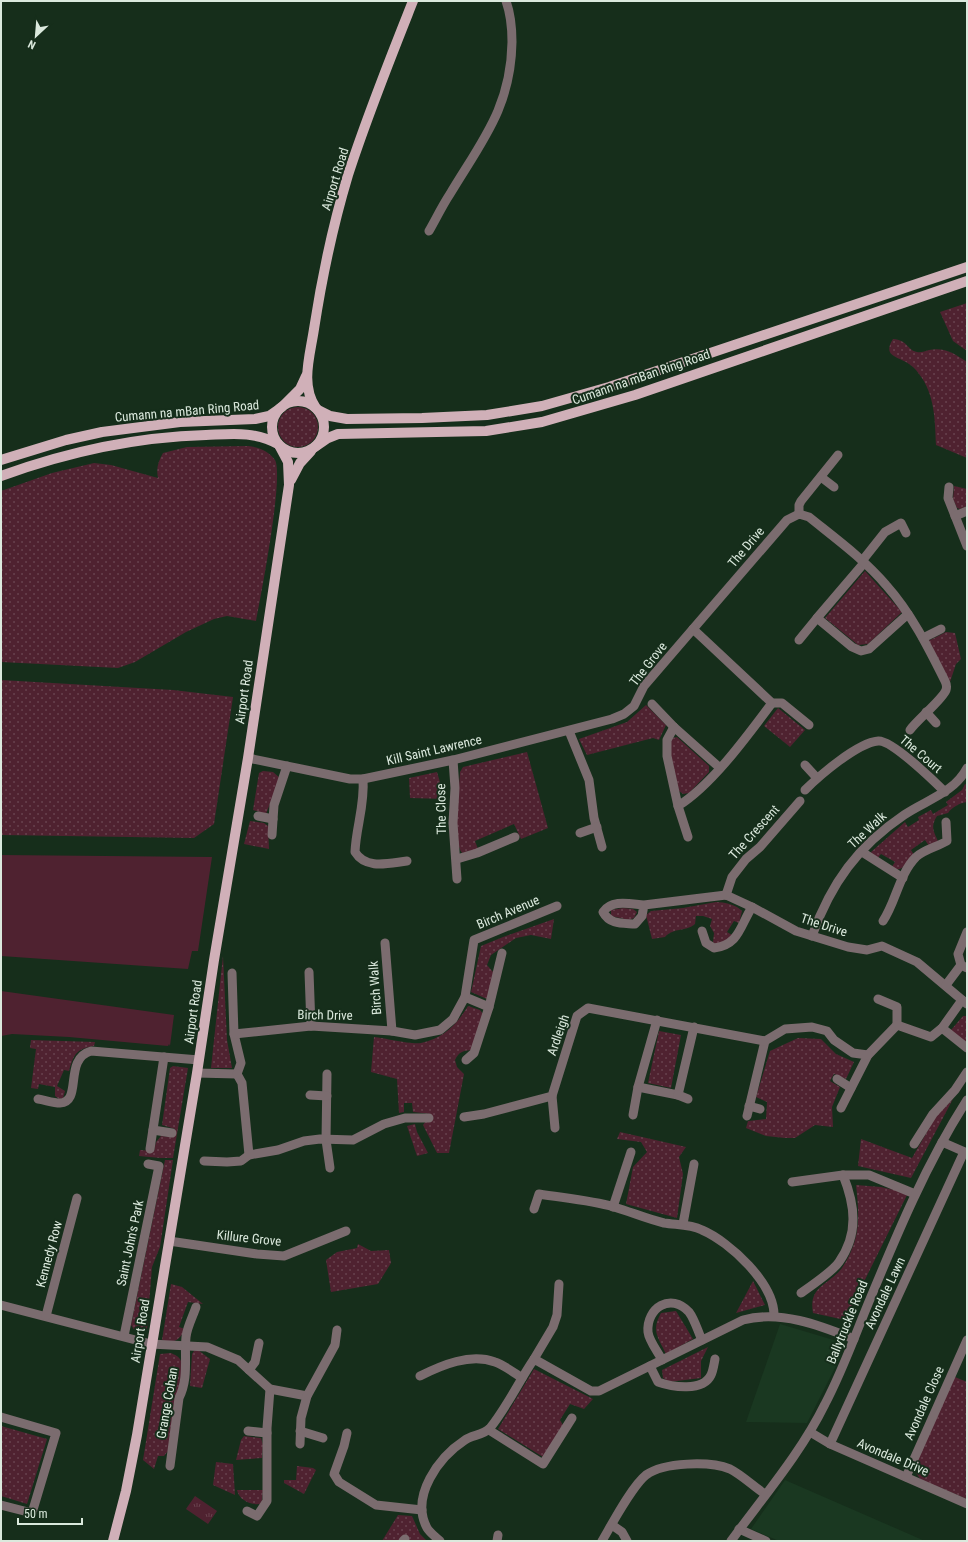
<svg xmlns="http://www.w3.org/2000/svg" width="968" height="1542" viewBox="0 0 968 1542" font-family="'Roboto Condensed',sans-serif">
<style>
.built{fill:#1a3821}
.grass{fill:url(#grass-dots)}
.park{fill:url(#park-tufts)}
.pitch{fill:#4f2230}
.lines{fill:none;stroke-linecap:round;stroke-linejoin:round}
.minor{stroke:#7b6c6f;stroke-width:9}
.major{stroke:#d0b0b8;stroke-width:10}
.labels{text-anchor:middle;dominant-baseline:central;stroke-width:4;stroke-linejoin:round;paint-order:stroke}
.street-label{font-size:13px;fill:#dbe9dd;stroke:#162e1b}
</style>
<defs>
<pattern id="grass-dots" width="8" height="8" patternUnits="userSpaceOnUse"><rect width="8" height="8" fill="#4f2230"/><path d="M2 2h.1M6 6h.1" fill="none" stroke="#68424e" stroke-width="1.8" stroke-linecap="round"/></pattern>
<pattern id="park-tufts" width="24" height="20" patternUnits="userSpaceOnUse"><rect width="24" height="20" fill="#4f2230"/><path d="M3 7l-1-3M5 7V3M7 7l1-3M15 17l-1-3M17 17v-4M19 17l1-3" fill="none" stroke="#68424e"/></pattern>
</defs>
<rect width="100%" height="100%" fill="#162e1b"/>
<g class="built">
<polygon points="780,1324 837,1341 842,1347 841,1356 807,1423 746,1422"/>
<polygon points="785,1480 925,1541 779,1541 751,1529"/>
</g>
<g class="grass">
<polygon points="967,303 967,351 953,341 940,312"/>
<path d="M893,339C908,340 907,350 917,352C921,353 925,351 929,350C945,347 955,354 967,362V458L936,445C935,421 935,394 919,374C916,369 911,365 906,362C895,356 883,355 893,339Z"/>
<circle cx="298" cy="427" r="20"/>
<path d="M248,446C258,447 269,451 275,460C284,476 261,595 256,621L227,616L214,619L186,632L135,662L118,668L1,662V491L52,473L94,463L111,465L158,478C156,468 158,462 163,453L187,447Z"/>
<polygon points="954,486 967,489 967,506 960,509 957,508 953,499"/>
<polygon points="865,571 902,612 868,644 858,645 825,618"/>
<polygon points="946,632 955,633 961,659 956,664 950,682 928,641"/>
<polygon points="1,680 173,690 233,697 214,824 194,838 1,835"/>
<polygon points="646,705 666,725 659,740 653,738 587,755 579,739 627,722"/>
<polygon points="778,708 805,730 790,747 764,726"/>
<polygon points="677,737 709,766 709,772 689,793 683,794 679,791 669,748 672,738"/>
<path d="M527,752L548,828L521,839L514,824L475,841L478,849L462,853C452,839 459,790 460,772L463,767Z"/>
<polygon points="263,771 273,772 280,778 266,814 253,810 259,773"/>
<polygon points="437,772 442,789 446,799 410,798 409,778"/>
<path d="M965,784L967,785V802C960,803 952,807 948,813L937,816C930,827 934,832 939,843L929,846L925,840L911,850L914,855C908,862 901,874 891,868L895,862L881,854L877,859L873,856L871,852L905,822L908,827L919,820L918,817L931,810L933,814L948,805L946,802L962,790Z"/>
<polygon points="250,821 264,823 268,826 269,849 244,844"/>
<path d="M716,902C724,902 737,905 742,911L739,923L734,921L727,932L732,935L726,942L715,944L713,942L714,933L710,926L712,919L703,916H696L695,924C686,932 674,927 665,937L652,939L646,915L651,911L683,908Z"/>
<polygon points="623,908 633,909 637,912 634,918 629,920 611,916 611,910"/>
<polygon points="554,919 551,939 531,935 516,938 491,955 487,965 494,973 487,999 471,992 481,946 503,937"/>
<polygon points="223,956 227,1040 232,1068 211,1068"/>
<path d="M468,1006L480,1010L483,1014L471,1050C462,1051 459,1052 455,1060L457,1067L464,1074L449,1153H437L423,1125L431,1114L413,1112L412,1103H404V1112L399,1113L397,1079L371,1072L374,1037C385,1038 412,1045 421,1043C444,1038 457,1024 468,1006Z"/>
<polygon points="963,1016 967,1016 967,1044 951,1030"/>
<polygon points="659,1031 681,1035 671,1088 648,1083"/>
<polygon points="798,1038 821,1039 836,1054 854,1062 846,1079 834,1074 830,1081 840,1087 832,1107 833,1127 815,1125 795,1138 785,1138 766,1136 746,1128 748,1121 766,1119 767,1102 756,1097 770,1051"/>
<path d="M31,1040L95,1042L94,1046C76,1049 74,1054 69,1071L64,1070L57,1086L65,1091L63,1098L59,1099L55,1096V1087L39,1084L38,1089L31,1088L36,1049L30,1048Z"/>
<polygon points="173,1066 188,1068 173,1158 160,1158 139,1156 140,1150 154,1151 156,1142 161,1136 173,1137 175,1129 162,1125 170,1068"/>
<polygon points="953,1099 911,1178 858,1166 861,1139 912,1158 936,1116"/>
<polygon points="415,1124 417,1132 428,1153 417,1156 407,1126"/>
<polygon points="620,1132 686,1147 679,1157 683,1174 677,1218 626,1204 633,1167 647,1152 641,1142 617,1139"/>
<polygon points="165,1160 173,1160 160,1247 152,1267 147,1329 141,1332 135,1331 131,1325"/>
<path d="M856,1185L881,1187L908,1193L845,1320L813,1313C808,1286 829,1285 842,1268C847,1261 853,1248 855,1240C860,1223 858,1203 856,1185Z"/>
<polygon points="358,1244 371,1251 389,1250 391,1263 378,1284 331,1292 326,1260 337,1252 357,1248"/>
<polygon points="753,1281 765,1305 736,1313"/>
<path d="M171,1284L182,1287L203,1304L188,1302L179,1327L185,1329C180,1340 174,1344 162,1340Z"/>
<path d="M676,1311L693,1339L666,1354C658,1337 651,1331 661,1313Z"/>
<polygon points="708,1347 701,1361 701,1378 669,1382 663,1378 662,1370"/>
<polygon points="198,1350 210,1359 202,1388 190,1386 192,1354 194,1351"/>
<path d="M171,1353C175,1355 179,1356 181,1361C186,1376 171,1433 168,1451L164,1456H158L154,1469L143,1460L160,1354Z"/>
<polygon points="534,1369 593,1399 584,1409 570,1404 560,1420 563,1425 543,1457 498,1429"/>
<polygon points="955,1377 967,1382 967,1499 921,1480 915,1472 916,1462"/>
<polygon points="1,1426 47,1439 27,1504 1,1496"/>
<polygon points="244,1436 261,1438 263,1445 262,1458 236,1460 241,1440"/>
<polygon points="216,1462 233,1464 235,1495 213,1485"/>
<polygon points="297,1466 313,1468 316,1470 304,1494 284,1483 284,1480 296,1480"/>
<path d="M237,1490H263L262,1501L260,1504C250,1505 239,1500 237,1490Z"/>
<polygon points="398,1515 412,1516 420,1534 427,1541 382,1541"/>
</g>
<polygon class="park" points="195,1496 217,1511 208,1524 186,1509"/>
<g class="pitch">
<polygon points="1,855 212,857 198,951 192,951 188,969 1,956"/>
<polygon points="1,991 174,1015 170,1046 169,1044 168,1046 69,1037 12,1034 1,1036"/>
</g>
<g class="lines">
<g class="minor">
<path d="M429,231C436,219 442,206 450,194C481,142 511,108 512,42C512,27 511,15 506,1"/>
<polyline points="821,477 834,487"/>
<polyline points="949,487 948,498 967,546"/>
<polyline points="799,514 799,505 801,501 838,455"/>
<polyline points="955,516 967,511"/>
<polyline points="862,561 885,532 901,523 906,533"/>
<polyline points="864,563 817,618 852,647 861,651 869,649 908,614"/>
<path d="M693,629L787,520L799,514L809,517C835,538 864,559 886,585C911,613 928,647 945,681C946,683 947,687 946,690C943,699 917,720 910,730"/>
<polyline points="923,638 941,629"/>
<polyline points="799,640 817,618"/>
<polyline points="652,704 674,727"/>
<polyline points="926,712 936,723"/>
<polyline points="569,731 589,780 594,818 602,847"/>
<polyline points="248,758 350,779 363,779 453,760 612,719 624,714 634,706 644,686 693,629 772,703 782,703 809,725"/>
<polyline points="453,760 455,788 453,823 457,879"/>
<polyline points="805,765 817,778"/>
<path d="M363,779C365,805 356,827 355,852C366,870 389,863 407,861"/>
<path d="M805,790C819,776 857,743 878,741C891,739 935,782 945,792"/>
<polyline points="678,806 667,756 667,740 674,727 720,768"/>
<polyline points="258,816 273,819"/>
<polyline points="580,833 597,827"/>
<polyline points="272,835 274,805 287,766"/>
<path d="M688,837L678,806C712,785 748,735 772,703"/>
<polyline points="862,852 903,878"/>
<polyline points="457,859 477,853 515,837"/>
<polyline points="726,895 752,907 796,931 848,947 867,950 882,946 917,962 967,1004"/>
<polyline points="726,895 732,877 746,859 760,847 800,801"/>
<path d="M644,905C630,904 612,899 603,912C610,925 623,923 635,924L642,916L644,905L726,895"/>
<path d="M883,921C896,902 899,874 916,857C925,849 937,847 947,841L946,822"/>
<path d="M702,931L706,943L714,948C739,945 740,926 752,907"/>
<path d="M812,936C831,883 858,846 904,815C926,800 954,793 967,768"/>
<polyline points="385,943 392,1031"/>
<polyline points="961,965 958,954 967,932"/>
<polyline points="309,972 311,1026"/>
<polyline points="232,973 234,1034 241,1063 237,1074"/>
<polyline points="946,985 961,965 967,968"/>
<polyline points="465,997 489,1007"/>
<polyline points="878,999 897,1007 897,1025"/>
<polyline points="657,1020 638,1087 678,1095 694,1027"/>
<polyline points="942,1028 967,1048"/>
<polyline points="234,1034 311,1026 392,1031 415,1035 440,1030 453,1019 465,997 474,940 557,906"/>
<polyline points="466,1060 474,1053 489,1007 502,953"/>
<polyline points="197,1073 237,1074"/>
<polyline points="237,1074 242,1083 249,1155"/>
<polyline points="327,1074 326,1140 330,1168"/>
<polyline points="837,1079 851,1088"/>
<polyline points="310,1095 327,1096"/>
<polyline points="678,1095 688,1099"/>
<polyline points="552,1096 555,1128"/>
<path d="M38,1099C45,1100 53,1103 60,1103C83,1102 63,1059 91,1051L199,1060"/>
<polyline points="749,1106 760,1109"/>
<polyline points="841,1108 868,1055 897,1025 931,1037 942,1028 962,1000"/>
<polyline points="633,1115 638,1087"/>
<polyline points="747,1116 765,1041"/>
<polyline points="464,1117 484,1114 552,1096 577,1016 588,1008 765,1041 785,1029 812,1027 827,1031 834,1040 853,1053 868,1055"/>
<polyline points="153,1130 172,1133"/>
<polyline points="942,1142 967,1153"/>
<polyline points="914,1144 933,1114 955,1090 967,1072"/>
<polyline points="150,1149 164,1057"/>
<polyline points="204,1161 227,1162 241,1161 249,1155 278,1150 304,1141 320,1139 353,1140 384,1124 405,1118 429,1118"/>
<polyline points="792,1182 843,1175 869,1175 915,1194"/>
<polyline points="613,1207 631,1152"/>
<path d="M534,1209L539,1194C563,1198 590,1200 614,1207C631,1212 647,1219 664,1223C677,1225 690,1224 702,1230C730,1242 775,1284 774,1316"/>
<polyline points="683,1224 694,1164"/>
<polyline points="169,1241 257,1254 284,1256 346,1231"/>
<path d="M801,1293C811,1286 833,1271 839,1262C859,1233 855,1205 843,1175"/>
<polyline points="1,1305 151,1344 207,1347 238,1360 270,1389 307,1396"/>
<polyline points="46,1316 77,1198"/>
<polyline points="124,1336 159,1166 148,1164"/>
<polyline points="534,1359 553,1327 557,1315 559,1284"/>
<path d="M662,1360C658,1352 649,1341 648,1332C646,1308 671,1292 689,1312C695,1320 698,1332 702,1340"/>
<path d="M650,1366L658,1382C672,1387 703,1392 711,1375C713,1371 714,1364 715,1359"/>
<polyline points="249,1370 255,1362 259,1343"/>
<path d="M420,1376C442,1365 470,1353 495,1362C504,1365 513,1372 522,1378"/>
<polyline points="1,1417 56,1433 32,1513 1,1505"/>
<polyline points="489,1430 543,1464 572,1418"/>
<polyline points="248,1431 267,1433"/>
<polyline points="300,1431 323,1438"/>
<polyline points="810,1432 830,1444 967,1504"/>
<polyline points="347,1433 344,1446 334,1474 339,1482 376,1505 422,1510"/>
<polyline points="300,1444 301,1418 307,1396 335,1345 337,1330"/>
<polyline points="830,1444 964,1152"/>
<path d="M170,1466L179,1398C189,1378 184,1358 186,1337C187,1327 193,1316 196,1307"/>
<polyline points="906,1477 967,1340"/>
<polyline points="247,1511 257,1516 267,1501 267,1428 270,1389"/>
<polyline points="612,1525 622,1532 627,1541"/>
<polyline points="739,1529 766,1541"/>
<polyline points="403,1541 405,1539"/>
<path d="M440,1541C436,1537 430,1533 427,1528C410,1496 439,1457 465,1440C472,1435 484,1435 490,1428C507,1407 519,1381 534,1359L591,1391H599L743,1320C780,1310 819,1325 854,1339"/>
<polyline points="497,1541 498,1535"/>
<path d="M602,1541C612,1524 632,1486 646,1475C664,1462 710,1461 730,1469C742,1475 754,1487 765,1494"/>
<path d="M731,1541C763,1497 801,1453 825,1404C842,1372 854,1338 868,1304C897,1234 926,1164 967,1100"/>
</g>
<g class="major">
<circle cx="298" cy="427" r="26"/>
<polyline points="285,404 300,389 306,376"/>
<path d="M316,408C300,385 310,356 314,329C322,277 333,225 348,175C367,116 390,59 413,1"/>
<polyline points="318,410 330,416 347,419 422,418 487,415 542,406 609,387 967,267"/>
<polyline points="315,447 328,438 338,434 486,431 542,422 635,395 967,281"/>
<polyline points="1,460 66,440 102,432 180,422 255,419 269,416 282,407"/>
<path d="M1,476C67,452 136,437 206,435C232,434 254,431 278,444"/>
<polyline points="291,480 300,463 311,451"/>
<polyline points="113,1541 126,1491 137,1435 197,1073 214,960 248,758 289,485 288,462 280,447"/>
</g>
</g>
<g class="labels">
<g class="street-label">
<text transform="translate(335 179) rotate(-73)">Airport Road</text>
<text transform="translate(641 377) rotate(-19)">Cumann na mBan Ring Road</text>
<text transform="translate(187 411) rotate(-5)">Cumann na mBan Ring Road</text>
<text transform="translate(746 547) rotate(-50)">The Drive</text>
<text transform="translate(648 664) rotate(-52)">The Grove</text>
<text transform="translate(244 692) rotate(-82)">Airport Road</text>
<text transform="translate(434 750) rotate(-13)">Kill Saint Lawrence</text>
<text transform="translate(921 754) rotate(40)">The Court</text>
<text transform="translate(441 809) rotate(-91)">The Close</text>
<text transform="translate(867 830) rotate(-43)">The Walk</text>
<text transform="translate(754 832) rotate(-48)">The Crescent</text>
<text transform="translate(508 912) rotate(-23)">Birch Avenue</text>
<text transform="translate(824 925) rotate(18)">The Drive</text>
<text transform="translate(375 988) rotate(-94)">Birch Walk</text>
<text transform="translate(193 1012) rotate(-82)">Airport Road</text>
<text transform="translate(325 1015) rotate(1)">Birch Drive</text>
<text transform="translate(558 1035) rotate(-71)">Ardleigh</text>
<text transform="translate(249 1238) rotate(6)">Killure Grove</text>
<text transform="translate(130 1243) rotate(-78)">Saint John's Park</text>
<text transform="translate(49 1254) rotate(-75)">Kennedy Row</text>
<text transform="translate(885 1293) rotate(-65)">Avondale Lawn</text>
<text transform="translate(847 1322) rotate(-68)">Ballytruckle Road</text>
<text transform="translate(140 1331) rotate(-81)">Airport Road</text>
<text transform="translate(167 1403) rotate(-80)">Grange Cohan</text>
<text transform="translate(924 1403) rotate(-66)">Avondale Close</text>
<text transform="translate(893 1457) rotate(23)">Avondale Drive</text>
</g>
</g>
<rect width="968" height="1542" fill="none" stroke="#dbe9dd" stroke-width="4"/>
<g transform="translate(36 36) rotate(206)" stroke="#162e1b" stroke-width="3" paint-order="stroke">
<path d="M0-3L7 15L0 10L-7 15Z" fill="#dbe9dd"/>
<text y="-6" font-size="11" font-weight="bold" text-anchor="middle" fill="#dbe9dd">N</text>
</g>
<path d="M18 1518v6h64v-6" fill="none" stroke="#dbe9dd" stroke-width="2"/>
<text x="24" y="1518" font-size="12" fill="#dbe9dd" stroke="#162e1b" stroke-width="3" paint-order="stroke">50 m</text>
</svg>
